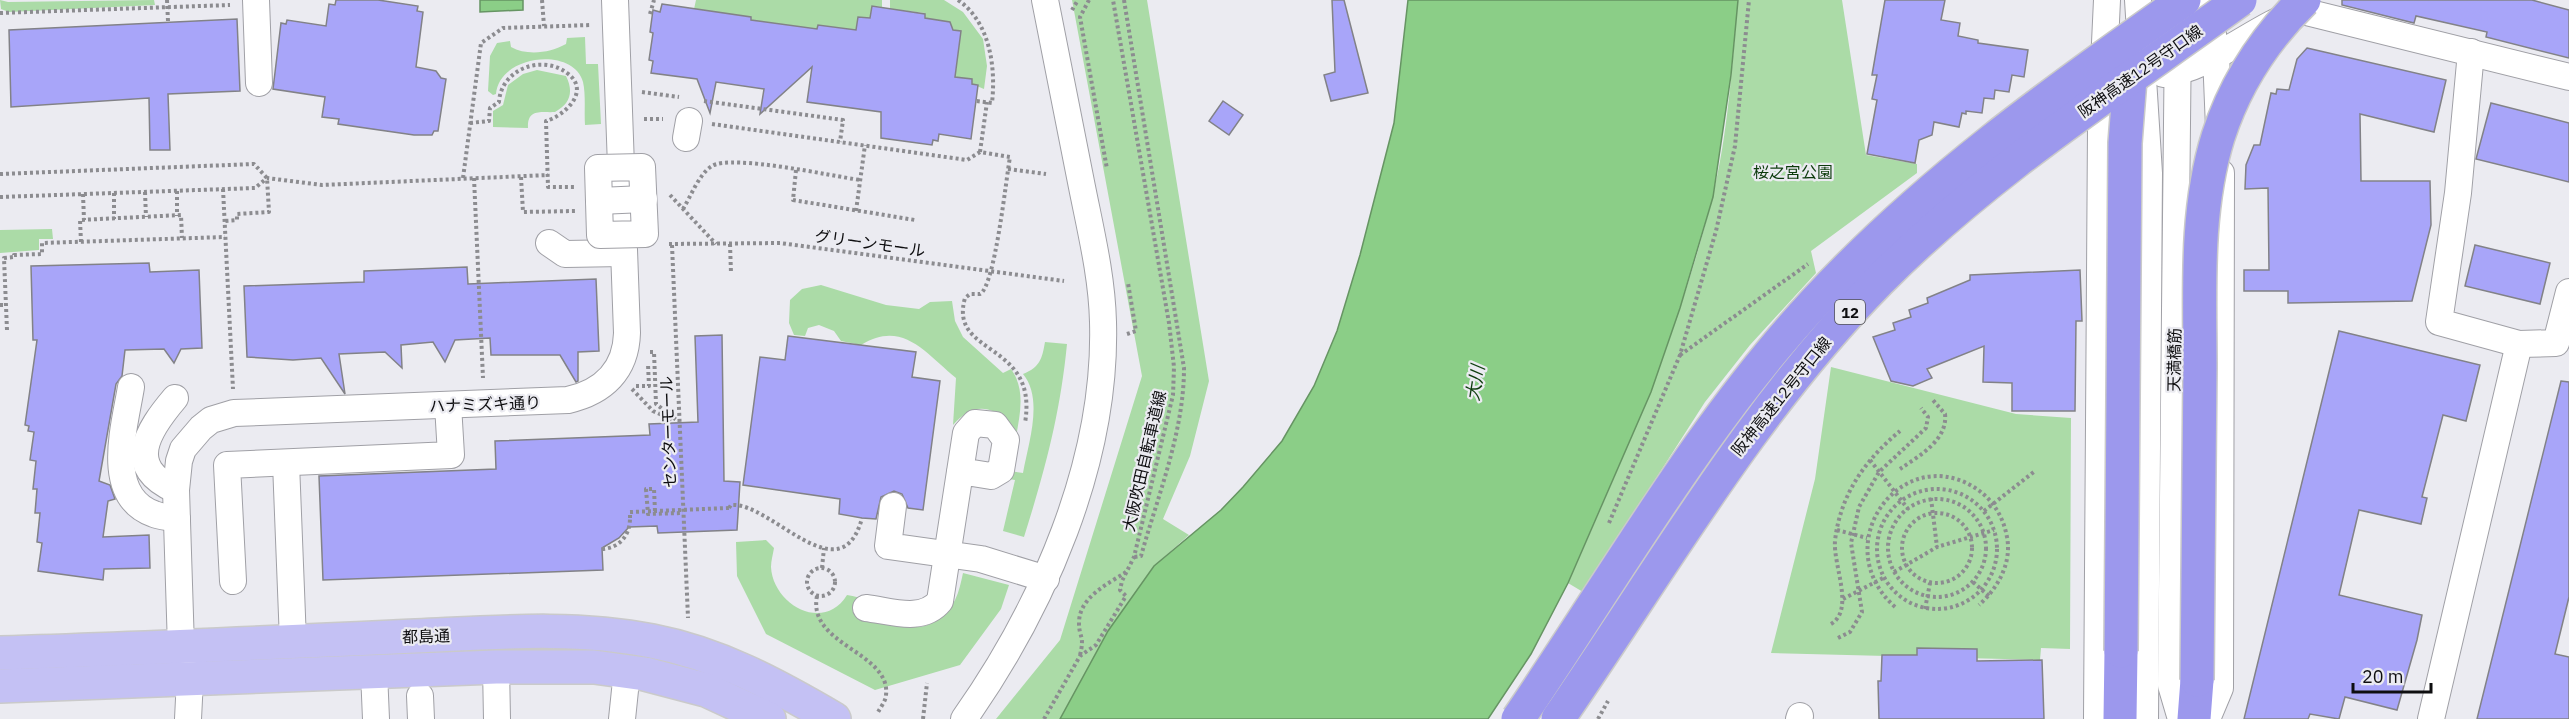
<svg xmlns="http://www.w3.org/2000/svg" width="2569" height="719" viewBox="0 0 2569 719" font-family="'IBM Plex Sans','Noto Sans JP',sans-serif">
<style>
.green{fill:#abdba7}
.water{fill:#8bce87;stroke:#669463;stroke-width:1.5}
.building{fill:#a8a5f9;stroke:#828287;stroke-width:1.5}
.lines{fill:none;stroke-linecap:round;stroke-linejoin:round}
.minor-casing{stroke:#a0a0a6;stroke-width:28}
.major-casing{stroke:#cacaca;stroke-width:36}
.highway-casing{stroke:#cacaca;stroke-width:36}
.path{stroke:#8c8c90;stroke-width:4;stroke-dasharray:3 3;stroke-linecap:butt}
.minor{stroke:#fff;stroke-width:26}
.major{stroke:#c4c1f4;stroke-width:33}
.highway{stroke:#9c98ed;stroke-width:33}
.minor-bridge-casing{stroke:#a0a0a6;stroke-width:28;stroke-linecap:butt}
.highway-bridge-casing{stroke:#cacaca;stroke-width:36;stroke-linecap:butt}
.path-bridge{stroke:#8c8c90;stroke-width:4;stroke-dasharray:3 3;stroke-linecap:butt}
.minor-bridge{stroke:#fff;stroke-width:26}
.highway-bridge{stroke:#9c98ed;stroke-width:33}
.labels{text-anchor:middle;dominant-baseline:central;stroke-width:4.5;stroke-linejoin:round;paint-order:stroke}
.shield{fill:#ebebf1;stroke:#505054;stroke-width:1.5}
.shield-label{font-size:15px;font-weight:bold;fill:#0e0e10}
.street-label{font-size:16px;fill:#0e0e10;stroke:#ebebf1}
.park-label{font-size:16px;fill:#0c3b0c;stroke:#ebebf1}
.water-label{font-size:18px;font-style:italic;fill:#0d3c0d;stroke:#ebebf1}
</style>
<rect width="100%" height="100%" fill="#ebebf1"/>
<g class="green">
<polygon points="0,0 8,2 154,0 155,5 9,12 1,9"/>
<polygon points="696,0 882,0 882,7 872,6 870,18 858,17 856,30 818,25 817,32 751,20 751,17 694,9"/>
<polygon points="890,0 944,0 963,12 983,39 987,66 984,89 972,84 972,79 955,77 961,31 953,30 950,22 925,18 925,13 890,9"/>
<polygon points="1072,0 1147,0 1209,381 1190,456 1163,519 1189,535 1154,566 1108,631 1060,719 996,719 1060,640 1142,376"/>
<path d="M1738,0H1842L1866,155L1917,164V173L1811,251L1816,273L1750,345L1705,402L1583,592L1568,583C1624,457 1679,332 1712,199C1728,135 1732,66 1738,0Z"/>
<path d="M585,37L586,64H598L601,124L585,125C584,112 586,95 583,82C573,46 499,55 496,94L493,95L488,91L490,56L497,43L510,41L511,47C527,56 550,53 566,44L567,38Z"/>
<path d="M537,70L566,76C574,92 570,104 555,112C542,113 527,108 528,128L493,127V111L503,105L508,85L523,74Z"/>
<polygon points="52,229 53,239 39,239 39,250 0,253 0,230"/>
<path d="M821,285L886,305L919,309L930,302L952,301L955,321L963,337L1003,373L1011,369C1027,391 1019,418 1015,443L1008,421C988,403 970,405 953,425L956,378C926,354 903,319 861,345L841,341L834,331L819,325L808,328L805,336L794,335L789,323L790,300L802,289Z"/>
<path d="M1045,342L1067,344C1060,415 1045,470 1024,537L1003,531L1015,480L1009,479L1010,471L1023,473C1028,444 1044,399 1023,374C1040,367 1042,359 1045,342Z"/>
<polygon points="1831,367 2016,414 2071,418 2070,649 2041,648 2040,660 1771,653 1815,479"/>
<path d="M766,540L774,548C773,554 771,561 771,567C773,605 824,633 847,595C878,600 884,614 909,625C926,633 948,614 955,600C959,592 961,582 963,573L1009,585L1001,609L960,665L875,690L766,634L737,576L736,542Z"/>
</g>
<g class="water">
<polygon points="480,0 523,0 523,10 480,12"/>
<polygon points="1408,0 1738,0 1731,75 1713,197 1680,308 1651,392 1568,583 1531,654 1488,719 1060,719 1108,631 1154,566 1221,510 1243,487 1282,441 1314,386 1337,331 1360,255 1394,123"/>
</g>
<g class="building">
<polygon points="336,0 378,0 418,6 417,11 423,12 416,67 436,71 441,78 446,79 438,131 434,131 432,135 414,135 338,124 339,119 322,117 325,97 273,89 281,23 286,24 287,20 326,26 329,4 335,5"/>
<polygon points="1332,0 1344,0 1368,93 1331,101 1324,75 1335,72"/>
<polygon points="1885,0 1945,0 1941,20 1960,23 1958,36 1978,40 1978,43 2028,50 2024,77 2012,75 2009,92 1995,90 1994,99 1984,98 1982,113 1966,111 1966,114 1962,113 1959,127 1934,122 1932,135 1919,140 1915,163 1867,154 1877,100 1872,99 1877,75 1872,75"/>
<polygon points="2342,0 2532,0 2569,10 2569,58 2486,37 2487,32 2416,16 2414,23 2342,5"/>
<polygon points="662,4 751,17 751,20 817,29 818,25 856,30 858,17 870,18 872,6 925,14 925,18 950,22 953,30 961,31 955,77 972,79 972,84 978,85 971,139 939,134 938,141 933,140 932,145 881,138 881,112 807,102 812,67 760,114 764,89 716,82 710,113 697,79 651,73 653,61 649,60 653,33 650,32 653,10 660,12"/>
<polygon points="237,19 240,91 168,94 170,150 150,150 149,98 11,107 9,30"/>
<polygon points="2307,48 2446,80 2434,132 2360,114 2361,181 2430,181 2431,225 2412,301 2288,303 2288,291 2244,291 2244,270 2269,270 2268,188 2245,189 2246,165 2254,145 2260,145 2271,93 2276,94 2277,89 2289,90 2297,59"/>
<polygon points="1223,101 1243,115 1229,135 1209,121"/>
<polygon points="2491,103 2569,123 2569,182 2476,159"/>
<polygon points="2475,245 2550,263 2540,304 2465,286"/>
<polygon points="149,263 150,272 199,270 202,348 181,349 174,363 164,349 125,350 122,376 116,384 99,481 110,485 115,499 108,501 103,537 149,535 150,568 104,569 103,580 38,571 42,543 37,542 40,513 35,513 37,489 33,489 36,461 30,460 34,432 28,431 29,426 25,425 37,340 33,340 31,266"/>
<polygon points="467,267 468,284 596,279 599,351 578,352 578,381 576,382 560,355 491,355 490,338 455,340 445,362 433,342 401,345 402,368 385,352 339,354 345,394 321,358 293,360 247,357 244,286 364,282 364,271"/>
<polygon points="2080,270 2082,321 2076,321 2075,411 2012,411 2012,383 1983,382 1984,346 1927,369 1932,378 1913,386 1891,381 1873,337 1895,330 1893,323 1911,317 1909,310 1928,303 1927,298 1970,280 1970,275"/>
<polygon points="2339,331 2480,365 2466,421 2443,415 2422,497 2427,498 2421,524 2359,510 2339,595 2422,615 2417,640 2397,710 2345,697 2339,719 2310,714 2308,719 2244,719"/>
<polygon points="722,335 724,481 740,482 737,530 658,533 657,526 629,527 619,538 602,548 603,570 323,580 319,476 496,469 495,441 650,435 649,424 698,422 695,336"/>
<polygon points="788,336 916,352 912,377 940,381 923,510 908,508 902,494 894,491 881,497 876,519 862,518 839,514 840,499 743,485 760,357 785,360"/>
<polygon points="2561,381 2569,382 2569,597 2555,654 2569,657 2569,719 2477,719"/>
<polygon points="1917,648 1977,649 1977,661 2042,660 2044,719 1879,719 1878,681 1881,681 1882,655 1917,655"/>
</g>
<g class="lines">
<g class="minor-casing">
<g id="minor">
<polyline points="256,0 259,83"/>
<polyline points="2138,0 2149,173 2145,719"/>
<polyline points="2208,0 2216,55 2219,128"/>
<polyline points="2178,30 2171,685 2181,719"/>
<polyline points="2471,52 2458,193 2439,322 2519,344 2556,343 2569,292"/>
<path d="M2163,74C2212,69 2254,26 2302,11L2569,77"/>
<polyline points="686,138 689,121"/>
<polyline points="549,243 565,254 623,253"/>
<path d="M131,387C125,425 103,496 154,514C161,517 170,517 177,519"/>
<path d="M175,398C147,431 124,467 176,490"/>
<polyline points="286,463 293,641"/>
<polyline points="893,506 888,546 981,559 1046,579"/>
<polyline points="233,581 227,465 451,455 448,405"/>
<path d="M866,608C891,611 922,623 940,601L966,433L975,423L995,425L1006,440L1001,470L991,476L960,471"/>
<polyline points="496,667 497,719"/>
<polyline points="374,672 376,719"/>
<polyline points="420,696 421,719"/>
<path d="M188,719L190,679L181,647L176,490L179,461L183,449L201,428L211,420L234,413L568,400C603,392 626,371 627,333L615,0"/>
<polyline points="622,719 627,671"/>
<path d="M964,719C1043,607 1107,462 1103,322C1102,277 1091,232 1082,187C1070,125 1057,62 1045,0"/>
<polyline points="1799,719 1800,716"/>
<polyline points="2097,719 2101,128 2107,0"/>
<polyline points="2207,719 2220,688 2221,173"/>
<polyline points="2431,719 2519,344"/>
</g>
</g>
<g class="major-casing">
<g id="major">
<path d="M0,653C131,649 263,643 394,637C479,634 568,624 652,641C719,654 776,685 834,719"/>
<polyline points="0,686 496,667 594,667 645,674 706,690 769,719"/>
</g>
</g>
<g class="highway-casing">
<g id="highway">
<polyline points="2120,719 2121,651"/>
<polyline points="2194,719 2197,680"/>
</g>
</g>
<g class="path">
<polyline points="167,0 168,21"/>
<polyline points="542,0 544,26"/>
<path d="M958,0C990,22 996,67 992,103L976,101"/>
<polyline points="1089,0 1080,17 1107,169"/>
<path d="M1124,0L1184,368C1184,432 1158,495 1141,556L1134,557"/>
<polyline points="1072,10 1078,0"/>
<polyline points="0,13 230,5"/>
<polyline points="650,14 654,0"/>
<polyline points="642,92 679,97"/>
<polyline points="704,101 843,120 840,142"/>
<polyline points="644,119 663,119"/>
<path d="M470,123L489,121L490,108L499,102C501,69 542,54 567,73C592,91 564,116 546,121L548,187H574"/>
<path d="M712,124L967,160L980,152L1010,157C1006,179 995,286 980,294H970L965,298C948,357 1039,340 1025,423"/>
<polyline points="980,152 987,102"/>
<polyline points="1008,169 1046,174"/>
<polyline points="796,170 793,200 915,220"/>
<polyline points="0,174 254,164 267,178 269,212 237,214 237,220 224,221"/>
<polyline points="521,177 523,212 575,211"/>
<polyline points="463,178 481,43 503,28 591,25"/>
<polyline points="474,178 483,378"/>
<polyline points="223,189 233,389"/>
<polyline points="177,191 177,216"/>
<polyline points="145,192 146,217"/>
<polyline points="114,193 114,219"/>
<polyline points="83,194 84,220"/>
<polyline points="670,195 716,244"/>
<polyline points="0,197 255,188 267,178 322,185 548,175"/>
<path d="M683,209C691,196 699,174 712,166C732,154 832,176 860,180"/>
<polyline points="856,211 865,145"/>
<polyline points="81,242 80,220 181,215 182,238"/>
<polyline points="669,244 780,243 1064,281"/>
<polyline points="730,244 731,273"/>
<polyline points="672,245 688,618"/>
<polyline points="0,305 6,305"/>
<polyline points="7,330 4,258 14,257 14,255 42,254 42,243 225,237"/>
<polyline points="1127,334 1136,331 1128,283"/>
<polyline points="650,352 654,352 656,404 679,422"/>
<polyline points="1680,355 1808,264"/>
<polyline points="636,386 649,386 648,364"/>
<polyline points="632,389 653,411 673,420"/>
<polyline points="1870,460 1908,509"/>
<path d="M1900,469C1919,456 1948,440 1945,414L1932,399"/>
<circle cx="1937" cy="549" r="60"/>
<polyline points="1931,498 1937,547"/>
<circle cx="1937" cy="548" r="49"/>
<path d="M729,508L731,505C770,501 841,597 862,518"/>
<polyline points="655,511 654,489 646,489 648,514 683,513"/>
<polyline points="1984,511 2035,471"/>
<circle cx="1937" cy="548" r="35"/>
<polyline points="1609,523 1680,355 1716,231 1735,146 1749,0"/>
<polyline points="1837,530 1867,538"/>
<path d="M602,549C620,548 630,535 630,518"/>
<circle cx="821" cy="582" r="14"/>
<polyline points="822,568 824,548"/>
<polyline points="1894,572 1937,547 1994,530"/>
<polyline points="1973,582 1989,596"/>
<path d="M817,596C807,645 891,652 886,695C886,700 881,707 878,712"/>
<polyline points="1843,599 1885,577"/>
<path d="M1895,607C1826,545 1900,444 1972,486C1991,497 2003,515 2007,537C2012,563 1998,588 1979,605"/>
<polyline points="1925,609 1930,583"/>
<path d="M1831,624C1855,610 1833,565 1835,541C1840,495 1865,460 1900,431"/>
<polyline points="1838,638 1850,632 1862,612 1851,543 1859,507 1879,472 1926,428 1928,417 1921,408"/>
<path d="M1080,655C1085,635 1079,638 1079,623C1079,597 1108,584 1126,572"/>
<polyline points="923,719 927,683"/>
<polyline points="1044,719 1080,656 1096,645 1126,596 1120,590 1122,581 1134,557 1173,395 1174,367 1169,323 1113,0"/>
<polyline points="1598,719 1608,701"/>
</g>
<use href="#minor" class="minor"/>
<use href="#major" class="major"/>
<use href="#highway" class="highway"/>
<g class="minor-bridge-casing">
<g id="minor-bridge">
<polygon points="642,167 645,234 600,235 598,168"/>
<polyline points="599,201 644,199"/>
</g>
</g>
<g class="highway-bridge-casing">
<g id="highway-bridge">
<polyline points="2121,651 2125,143 2131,66"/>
<path d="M2197,680C2198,576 2199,471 2200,367C2200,291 2195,211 2218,137C2235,84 2264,39 2304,0"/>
<path d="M1518,719C1614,579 1699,427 1815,302C1924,184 2053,92 2184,0"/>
<path d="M1558,719C1661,570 1751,411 1879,281C1987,172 2117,89 2240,0"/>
</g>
</g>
<polyline class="path-bridge" points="630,518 630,512 729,508"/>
<use href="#minor-bridge" class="minor-bridge"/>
<use href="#highway-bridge" class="highway-bridge"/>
</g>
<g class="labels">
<rect class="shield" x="1835" y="300" width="30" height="24" rx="4.5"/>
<g class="shield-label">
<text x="1850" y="312">12</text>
</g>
<g class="street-label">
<text transform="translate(2140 71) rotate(-35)">阪神高速12号守口線</text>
<text transform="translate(870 243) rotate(8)">グリーンモール</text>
<text transform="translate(2174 360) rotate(-89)">天満橋筋</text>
<text transform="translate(1781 396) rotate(-51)">阪神高速12号守口線</text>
<text transform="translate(485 404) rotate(-2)">ハナミズキ通り</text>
<text transform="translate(668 432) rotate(-92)">センターモール</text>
<text transform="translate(1144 461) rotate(-77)">大阪吹田自転車道線</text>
<text transform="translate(426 636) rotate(-2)">都島通</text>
</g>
<g class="park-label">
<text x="1793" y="172">桜之宮公園</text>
</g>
<g class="water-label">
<text transform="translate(1475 383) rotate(-81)">大川</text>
</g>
</g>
<path d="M2353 683v9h78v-9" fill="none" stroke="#0e0e10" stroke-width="3"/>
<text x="2362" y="683" font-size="18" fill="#0e0e10" stroke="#ebebf1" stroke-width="4.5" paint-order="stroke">20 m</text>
</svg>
